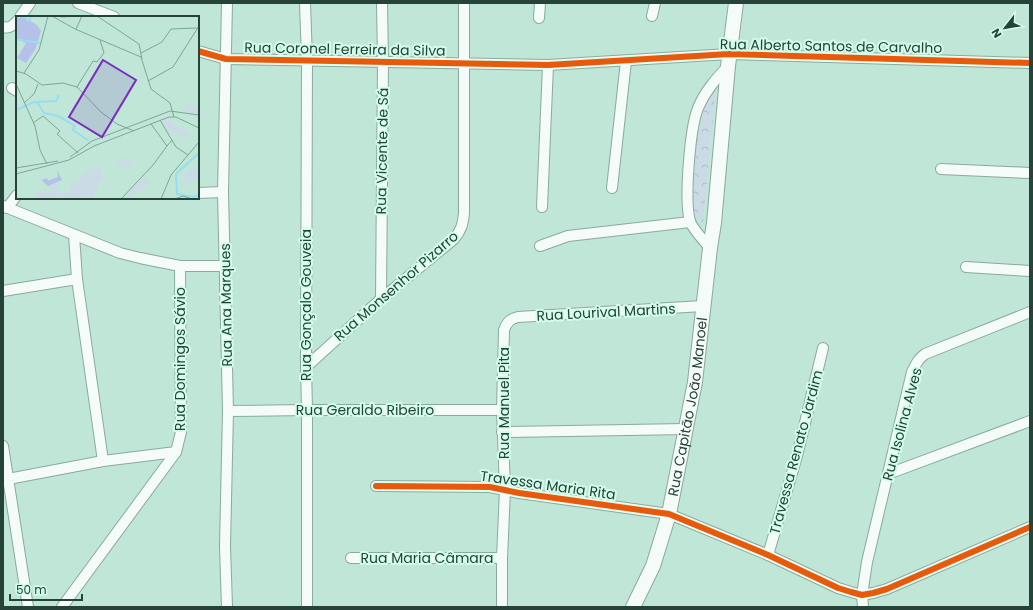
<svg xmlns="http://www.w3.org/2000/svg" width="1033" height="610" viewBox="0 0 1033 610" font-family="Poppins,sans-serif">
<style>
.park{fill:url(#park-crowns)}
.lines{fill:none;stroke-linecap:round;stroke-linejoin:round}
.minor-casing{stroke:#8baa9e;stroke-width:12}
.secondary-casing{stroke:#8baa9e;stroke-width:16}
.minor{stroke:#f5fbf9;stroke-width:10}
.secondary{stroke:#f5fbf9;stroke-width:14}
.cycleway-casing{stroke:#d2fdeb;stroke-width:8}
.cycleway{stroke:#e8590c;stroke-width:6}
.labels{text-anchor:middle;dominant-baseline:central;stroke-width:4;stroke-linejoin:round;paint-order:stroke}
.street-label{font-size:14px;fill:#254338;stroke:#d2fdeb}
.inset-river{fill:none;stroke:#98ddf1;stroke-width:2}
.inset-road{fill:none;stroke:#81a597;stroke-width:1}
.view{fill:#7b2cbf;fill-opacity:0.15;stroke:#7b2cbf;stroke-width:2}
.inset-edge{fill:none;stroke:#254338;stroke-width:2}
</style>
<defs>
<pattern id="park-crowns" width="20" height="18" patternUnits="userSpaceOnUse"><rect width="20" height="18" fill="#cbdbe6"/><path d="M2 6a3 3 0 1 1 6 0M12 15a3 3 0 1 1 6 0" fill="none" stroke="#aebdc6"/></pattern>
</defs>
<rect width="100%" height="100%" fill="#bfe6d6"/>
<polygon class="park" points="716,87 703,224 693,213 695,147 706,102"/>
<g class="lines">
<g class="minor-casing">
<g id="minor">
<polyline points="78,3 114,17"/>
<polyline points="305,3 307,59 306,367 307,410 307,607"/>
<polyline points="652,16 655,3"/>
<polyline points="20,17 30,3"/>
<polyline points="539,18 540,3"/>
<path d="M3,27C9,29 13,26 17,21"/>
<polyline points="198,51 226,59 548,65 729,54 1030,63"/>
<polyline points="12,88 17,91"/>
<polyline points="941,169 1030,173"/>
<polyline points="612,188 626,61"/>
<polyline points="198,193 223,192"/>
<polyline points="3,206 120,253 140,258 180,266 225,266"/>
<polyline points="542,207 548,65"/>
<polyline points="7,208 17,195"/>
<polyline points="74,235 77,279 103,461"/>
<polyline points="540,246 568,236 690,222"/>
<path d="M710,248C704,241 692,228 690,221C684,200 690,128 698,108C705,91 716,79 728,66"/>
<polyline points="966,267 1030,271"/>
<polyline points="3,291 77,279"/>
<polyline points="381,299 383,61 382,3"/>
<path d="M306,367L381,299L454,239C461,231 463,224 464,213V3"/>
<polyline points="228,411 307,410 502,410"/>
<polyline points="502,432 686,429"/>
<polyline points="3,446 28,607"/>
<polyline points="888,474 1030,421"/>
<polyline points="3,480 103,461 176,452"/>
<polyline points="376,486 490,487 519,493 669,514 768,555 838,588 851,592 862,595 873,593 887,589 1030,527"/>
<polyline points="768,555 797,456 823,348"/>
<polyline points="351,558 502,558"/>
<polyline points="62,607 176,452 181,432 180,266"/>
<polyline points="227,607 225,546 228,411 223,192 227,3"/>
<path d="M502,607V558L505,490L502,410L504,330C507,322 510,319 518,317L703,306"/>
<path d="M863,607L862,595L867,562L912,372C916,364 918,359 925,354L1030,312"/>
</g>
</g>
<g class="secondary-casing">
<g id="secondary">
<path id="s1" d="M633,607L653,566L669,514L695,382L710,248L714,223L728,66L736,3"/>
</g>
</g>
<use href="#minor" class="minor"/>
<use href="#secondary" class="secondary"/>
<g class="cycleway-casing">
<g id="cycleway">
<polyline points="198,51 226,59 548,65 729,54 1030,63"/>
<polyline points="376,486 490,487 519,493 669,514 768,555 838,588 851,592 862,595 873,593 887,589 1030,527"/>
</g>
</g>
<use href="#cycleway" class="cycleway"/>
</g>
<g class="labels">
<g class="street-label">
<text transform="translate(831 46) rotate(1)">Rua Alberto Santos de Carvalho</text>
<text transform="translate(345 49) rotate(1)">Rua Coronel Ferreira da Silva</text>
<text transform="translate(382 151) rotate(-89)">Rua Vicente de Sá</text>
<text transform="translate(396 286) rotate(-41)">Rua Monsenhor Pizarro</text>
<text transform="translate(226 305) rotate(-91)">Rua Ana Marques</text>
<text transform="translate(306 305) rotate(-90)">Rua Gonçalo Gouveia</text>
<text transform="translate(606 312) rotate(-3)">Rua Lourival Martins</text>
<text transform="translate(180 359) rotate(-90)">Rua Domingos Sávio</text>
<text transform="translate(504 403) rotate(-90)">Rua Manuel Pita</text>
<text stroke="none"><textPath href="#s1" startOffset="209">Rua Capitão João Manoel</textPath></text>
<text x="365" y="410">Rua Geraldo Ribeiro</text>
<text transform="translate(902 424) rotate(-75)">Rua Isolina Alves</text>
<text transform="translate(796 452) rotate(-75)">Travessa Renato Jardim</text>
<text transform="translate(548 485) rotate(8)">Travessa Maria Rita</text>
<text x="427" y="558">Rua Maria Câmara</text>
</g>
</g>
<g transform="translate(16 16)">
<rect width="183" height="183" fill="#bfe6d6"/>
<path d="M109,141L112,144L111,147L114,144L117,146L109,152L102,149V145L104,142L107,144ZM181,150L183,161L164,172L170,159L169,158ZM83,151L87,152L85,156L89,162L83,167L81,176H77L79,183H68L66,179L62,183H18L20,176L30,173L31,179L35,169L38,167L44,170L40,176L49,179L54,175L55,166L62,167L65,161L70,158L72,154ZM129,162L134,165L133,168L127,167L130,170L112,183L111,180L119,169Z" fill="#cbdbe6"/>
<path d="M0,0L10,2L21,9L25,15L19,34L10,47L1,42L10,27L0,23ZM41,154L46,164L32,170L27,166L26,164L31,162L32,165L42,161Z" fill="#b5c1e8"/>
<path d="M151,103L173,117L170,122L148,110L145,105Z" fill="#cbdbe6"/>
<path d="M170,89L183,91L182,98L169,96Z" fill="#cbdbe6"/>
<path class="inset-river" d="M0,2L8,1L12,5L15,2M0,23L24,27M21,86L28,97L42,100L59,110L57,114L73,125M0,94L18,86L40,85L43,79M160,158L183,137M160,159L161,178L177,181L183,179"/>
<path class="inset-road" d="M36,0L59,13L125,41L135,73L154,87L158,101M81,0L123,28L126,43M45,1L65,0M60,13L66,0M125,37L146,26L155,13L181,12M0,55L10,58L26,69L47,67L61,71L85,96L101,108L118,115M8,57L23,34L32,0M132,65L157,51L183,10M0,68L19,110L24,134L31,148M61,71L77,45L81,46L88,37L84,24M8,87L18,78L22,68M144,104L160,131L172,139M17,107L27,100L44,115L41,118L62,137M135,108L151,130L156,124M54,141L76,125L154,95L183,99M0,152L42,145M0,158L53,144L78,130L153,101H160L183,112M105,183L137,149L151,130M145,183L155,159L183,126M159,183L167,180L176,183"/>
<path class="view" d="M87,44L120,64L86,121L53,101Z"/>
<rect width="183" height="183" class="inset-edge"/>
</g>
<rect width="1033" height="610" fill="none" stroke="#254338" stroke-width="8"/>
<g transform="translate(1005 28) rotate(239)" stroke="#d2fdeb" stroke-width="3" paint-order="stroke">
<path d="M0-3L7 15L0 10L-7 15Z" fill="#254338"/>
<text y="-6" font-size="11" font-weight="bold" text-anchor="middle" fill="#254338">N</text>
</g>
<path d="M10 594v6h72v-6" fill="none" stroke="#254338" stroke-width="2"/>
<text x="16" y="594" font-size="12" fill="#254338" stroke="#d2fdeb" stroke-width="3" paint-order="stroke">50 m</text>
</svg>
